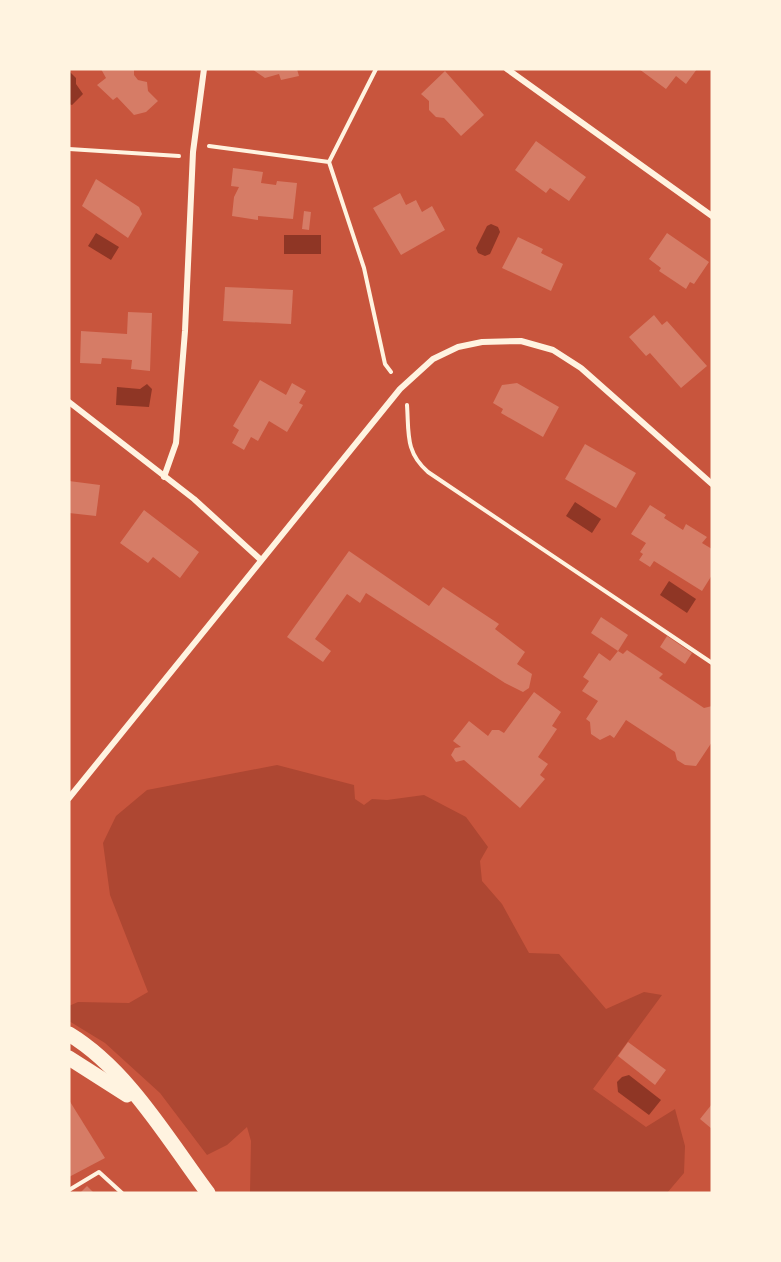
<svg xmlns="http://www.w3.org/2000/svg" width="781" height="1262" viewBox="0 0 781 1262" font-family="Overpass,sans-serif">
<style>
.green{fill:#ae4732}
.water{fill:#8f3625}
.building{fill:#d67c66}
.lines{fill:none;stroke-linecap:round;stroke-linejoin:round}
.path{stroke:#fff3e0;stroke-width:4}
.minor{stroke:#fff3e0;stroke-width:6}
.primary{stroke:#fff3e0;stroke-width:15}
</style>
<rect width="100%" height="100%" fill="#c8553d"/>
<polygon class="green" points="277,765 354,785 355,799 364,805 372,799 387,800 424,795 466,817 488,847 480,861 482,881 502,904 529,953 559,954 606,1009 644,992 662,995 593,1089 646,1127 675,1109 685,1146 684,1173 667,1193 250,1193 251,1141 247,1127 227,1145 207,1155 160,1093 105,1043 69,1021 69,1006 78,1002 129,1003 148,992 110,895 103,843 116,816 147,790"/>
<g class="water">
<polygon points="69,71 76,78 76,84 83,94 72,105 69,104"/>
<polygon points="491,224 498,227 500,232 490,254 485,256 478,253 476,248 487,226"/>
<polygon points="96,233 119,247 111,260 88,246"/>
<rect x="284" y="235" width="37" height="19"/>
<polygon points="147,384 152,389 149,407 116,405 117,387 140,389"/>
<polygon points="575,502 601,519 592,533 566,516"/>
<polygon points="669,581 696,599 687,613 660,595"/>
<polygon points="629,1075 661,1100 649,1115 618,1092 617,1082 622,1077"/>
</g>
<g class="building">
<polygon points="101,69 134,70 134,75 138,80 147,82 148,91 158,101 146,112 134,115 117,97 113,100 97,85 106,78"/>
<polygon points="252,69 297,69 299,76 281,80 279,74 265,78"/>
<polygon points="639,69 697,69 686,84 676,76 666,89"/>
<polygon points="445,71 484,115 461,136 444,118 436,117 429,110 429,101 421,94"/>
<polygon points="536,141 586,177 569,201 550,188 546,193 515,170"/>
<polygon points="233,168 263,172 261,183 276,185 277,181 297,183 293,219 258,216 258,220 232,216 234,197 239,187 231,186"/>
<polygon points="96,179 139,207 142,214 128,238 82,206"/>
<polygon points="400,193 406,205 416,200 422,212 432,206 445,230 401,255 373,208"/>
<polygon points="304,211 311,212 309,230 302,229"/>
<polygon points="667,233 709,262 694,284 690,282 686,289 659,271 661,268 649,259"/>
<polygon points="518,237 543,249 541,253 563,264 551,291 502,268"/>
<polygon points="225,287 293,290 291,324 223,321"/>
<polygon points="128,312 152,313 150,371 131,369 132,360 102,358 101,364 80,363 81,331 127,334"/>
<polygon points="654,315 662,325 667,321 707,366 681,388 650,353 646,356 629,337"/>
<polygon points="260,380 286,395 292,383 306,391 299,403 303,405 287,432 269,421 258,441 251,437 244,450 232,443 239,430 233,426"/>
<polygon points="517,383 559,407 543,437 501,413 503,409 493,403 502,385"/>
<polygon points="585,444 636,473 616,508 565,479"/>
<polygon points="69,481 100,485 96,516 69,513"/>
<polygon points="650,505 666,515 664,518 683,530 686,524 707,537 702,543 712,549 712,575 702,591 654,561 650,567 639,560 643,554 640,552 646,543 631,534"/>
<polygon points="144,510 199,552 180,578 153,557 148,563 120,543"/>
<polygon points="349,551 429,606 443,587 499,624 495,629 525,652 517,664 532,674 529,688 523,692 505,683 366,593 360,603 347,594 315,639 331,651 323,662 287,637"/>
<polygon points="601,617 628,635 618,651 623,654 627,650 663,674 659,678 704,708 712,706 712,742 696,766 685,765 677,760 675,752 626,720 614,738 610,735 600,740 591,734 590,722 586,719 598,701 582,691 589,681 583,677 599,653 610,661 618,651 591,633"/>
<polygon points="667,636 692,653 685,664 660,647"/>
<polygon points="534,692 561,712 552,726 557,729 538,757 548,764 540,775 545,779 520,808 464,760 456,762 451,755 455,748 461,747 453,741 469,721 488,736 492,730 499,730 504,733"/>
<polygon points="628,1042 666,1070 655,1085 618,1056"/>
<polygon points="69,1100 105,1158 69,1177"/>
<polygon points="712,1104 712,1129 700,1119"/>
<polygon points="87,1186 94,1193 80,1193"/>
</g>
<g class="lines">
<g class="path">
<polyline points="209,146 329,162 364,268 385,364 391,372"/>
<polyline points="69,149 179,156"/>
<polyline points="329,162 376,69"/>
<path d="M407,405C409,433 405,452 428,472L712,663"/>
<polyline points="69,1190 99,1172 122,1193"/>
</g>
<g class="minor">
<polyline points="507,69 712,216"/>
<polyline points="69,402 194,499 261,560"/>
<polyline points="164,477 176,443 185,331 193,152 204,69"/>
<polyline points="69,798 400,389 433,359 458,347 482,342 521,341 553,350 581,368 712,484"/>
</g>
<g class="primary">
<path d="M69,1034C128,1070 167,1138 208,1193"/>
<polyline points="69,1058 127,1095"/>
</g>
</g>
<rect width="781" height="1262" fill="none" stroke="#fff3e0" stroke-width="141"/>
</svg>
